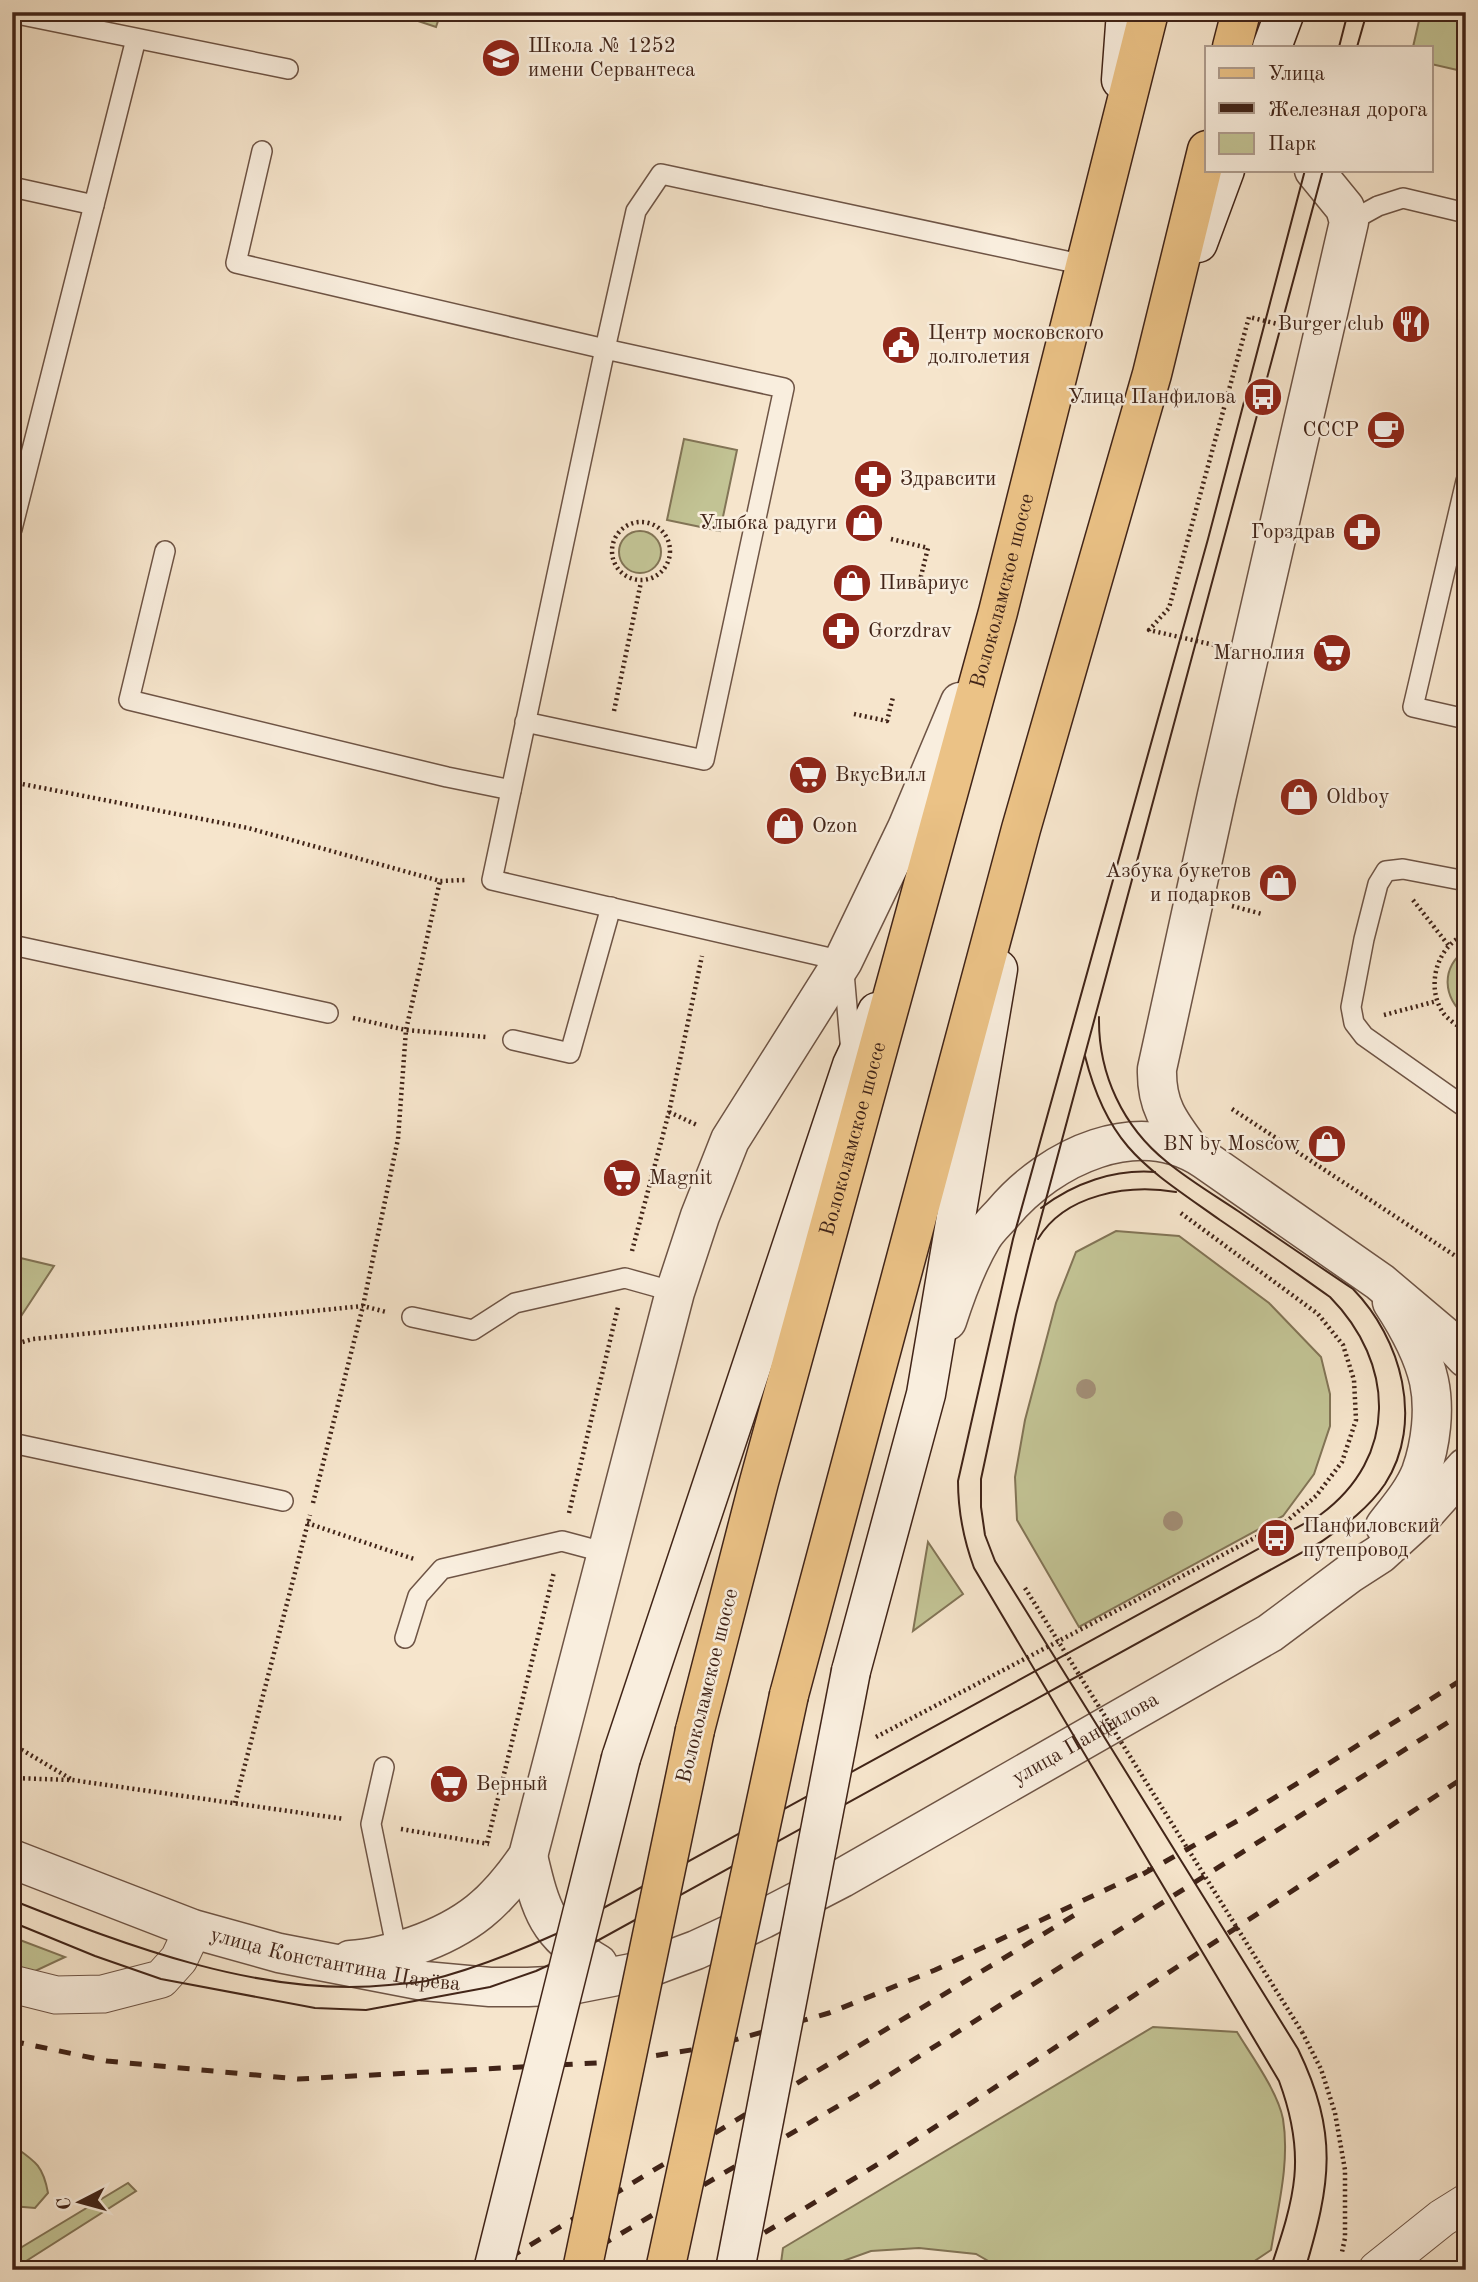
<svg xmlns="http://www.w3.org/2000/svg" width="1478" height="2282" viewBox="0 0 1478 2282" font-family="'Old Standard TT',serif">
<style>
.green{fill:#c2c394;stroke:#827456;stroke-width:2}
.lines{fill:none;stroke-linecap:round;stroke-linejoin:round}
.service-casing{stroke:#6e5445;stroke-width:22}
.minor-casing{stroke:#6e5445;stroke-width:39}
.tertiary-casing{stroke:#6e5445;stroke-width:41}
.secondary-casing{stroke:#412418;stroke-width:41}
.primary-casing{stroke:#412418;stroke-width:41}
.path{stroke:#412418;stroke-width:4.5;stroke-dasharray:2 3.5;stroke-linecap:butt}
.service{stroke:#f9eede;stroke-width:19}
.minor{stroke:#f9eede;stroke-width:37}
.tertiary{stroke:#f9eede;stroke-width:38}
.secondary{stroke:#f9eede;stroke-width:38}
.primary{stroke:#ebc286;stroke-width:38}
.tram{stroke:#412418;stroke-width:2}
.rail{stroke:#412418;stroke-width:5;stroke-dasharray:12 12;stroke-linecap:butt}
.secondary-bridge-casing{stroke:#412418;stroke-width:41;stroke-linecap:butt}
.primary-bridge-casing{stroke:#412418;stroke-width:41;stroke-linecap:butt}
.path-bridge{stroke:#412418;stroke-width:4.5;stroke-dasharray:2 3.5;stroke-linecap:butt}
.secondary-bridge{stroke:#f9eede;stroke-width:38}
.primary-bridge{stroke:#ebc286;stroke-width:38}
.tree{fill:#a4917a}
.labels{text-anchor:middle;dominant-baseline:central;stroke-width:5;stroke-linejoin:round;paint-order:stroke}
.poi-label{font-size:21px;fill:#412418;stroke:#f9eede;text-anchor:start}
.street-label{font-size:21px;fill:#412418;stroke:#f9eede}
</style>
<rect width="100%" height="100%" fill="#f6e5cc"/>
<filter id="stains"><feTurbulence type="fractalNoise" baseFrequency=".00286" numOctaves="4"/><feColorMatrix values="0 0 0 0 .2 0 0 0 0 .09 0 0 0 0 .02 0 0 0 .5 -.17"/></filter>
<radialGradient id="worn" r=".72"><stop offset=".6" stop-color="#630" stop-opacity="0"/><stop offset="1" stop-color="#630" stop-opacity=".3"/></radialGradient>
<g class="green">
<polygon points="391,12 441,12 436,27"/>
<polygon points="1421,12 1466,12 1466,72 1431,64 1431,47 1413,47"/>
<polygon points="684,439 737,450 720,531 667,520"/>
<circle cx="640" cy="552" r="21"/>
<path d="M1466,949V1017C1443,997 1440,969 1466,949Z"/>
<polygon points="1116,1231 1179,1236 1269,1303 1321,1357 1330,1394 1330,1426 1314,1474 1283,1516 1079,1627 1017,1520 1015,1477 1025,1420 1056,1303 1076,1252"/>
<polygon points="12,1256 54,1266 12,1330"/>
<polygon points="928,1542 963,1594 913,1631"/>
<polygon points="12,1937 65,1957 31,1973 12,1968"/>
<path d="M1153,2027L1237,2032C1251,2055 1278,2092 1283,2119C1290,2162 1278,2207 1271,2250L1241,2270H1004L976,2254L919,2248L871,2251L818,2270H780L783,2248Z"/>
<path d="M12,2145C35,2161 43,2165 48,2193L35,2208L12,2206Z"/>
<polygon points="128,2183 136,2191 12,2270 12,2253"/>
</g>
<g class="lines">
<g class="service-casing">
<g id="service">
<polyline points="12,13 288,69"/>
<polyline points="262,151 236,263 605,349 636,211 661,174 1085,265"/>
<polyline points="12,187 94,205"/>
<polyline points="1349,222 1378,206 1403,198 1466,213"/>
<polyline points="1466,481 1413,707 1466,719"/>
<polyline points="12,529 136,39"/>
<polyline points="165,551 129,700 447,777 511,790"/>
<path d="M525,722L704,760L784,388L605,349C567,526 530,703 492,880L843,961L851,1053"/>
<polyline points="1466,881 1403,869 1386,871 1378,884 1364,939 1351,1007 1354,1023 1364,1036 1466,1108"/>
<polyline points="12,945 328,1013"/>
<polyline points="513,1040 570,1053 611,907"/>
<polyline points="412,1317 473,1330 515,1303 625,1278 675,1292"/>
<polyline points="12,1443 283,1501"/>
<polyline points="405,1638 418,1596 442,1569 562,1541 607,1553"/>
<polyline points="384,1767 371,1824 397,1951"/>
</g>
</g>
<g class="minor-casing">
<g id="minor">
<polyline points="12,1984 56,1995 103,1994 161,1979 179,1959 193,1929"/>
<polyline points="1377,2270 1442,2218 1466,2203"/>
</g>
</g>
<g class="tertiary-casing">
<g id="tertiary">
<path d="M1190,1150C1169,1122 1156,1105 1157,1069L1217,795L1349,222L1345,208L1314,170"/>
<path d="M947,1321C956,1293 967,1263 982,1238C987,1229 996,1221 1003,1213C1050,1157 1138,1115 1205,1160L1380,1282L1451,1342L1466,1358"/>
<path d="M1385,1526C1398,1509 1413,1492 1421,1472C1431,1444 1435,1409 1429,1381C1423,1354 1407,1325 1392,1302"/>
<path d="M528,1856C541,1911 547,1934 598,1964"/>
<path id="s1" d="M12,1859L193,1929L279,1953L424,1981L490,1987H528L571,1985L637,1972L696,1950L763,1919L842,1878L1270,1633L1349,1574L1380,1554L1424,1514L1466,1467"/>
<path d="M350,1960C372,1959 393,1953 414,1946C468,1927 496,1903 528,1856L675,1292L700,1216L730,1140L843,961L907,828L960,702"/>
</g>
</g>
<g class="secondary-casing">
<g id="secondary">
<polyline points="1272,47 1285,12"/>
<polyline points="1121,80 1126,12"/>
<polyline points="1198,243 1225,170"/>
<polyline points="851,1671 926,1394 998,969"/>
<polyline points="621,1758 852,1065 877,1012"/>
</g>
</g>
<g class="primary-casing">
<g id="primary">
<polyline points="1232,47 1241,12"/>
<polyline points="789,1695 1021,829 1152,374 1207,150"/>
<path id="s2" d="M695,1730L759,1482L998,612L1149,12"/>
</g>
</g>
<g class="path">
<circle cx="641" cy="551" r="29"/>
<polyline points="891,539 928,548 918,588"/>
<polyline points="1214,645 1149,630 1169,608 1249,317 1286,326"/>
<polyline points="614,711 641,582"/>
<polyline points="854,714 887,721 893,697"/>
<polyline points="12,782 248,828 440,881 466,880"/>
<polyline points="1413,900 1449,946"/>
<polyline points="1232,906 1262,914"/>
<path d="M1466,934C1436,946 1425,988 1444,1014C1450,1021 1458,1026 1466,1031"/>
<polyline points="1384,1015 1437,1001"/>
<polyline points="353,1018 406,1030 486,1037"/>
<polyline points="1232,1109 1466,1263"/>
<polyline points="669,1112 697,1125"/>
<polyline points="632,1251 669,1112 702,956"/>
<polyline points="12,1345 33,1339 363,1306 386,1312"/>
<polyline points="313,1503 363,1306 398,1139 406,1030 440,881"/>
<polyline points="569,1513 618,1307"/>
<polyline points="307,1523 414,1559"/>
<polyline points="876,1737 1287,1521 1316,1496 1342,1462 1356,1420 1354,1380 1343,1345 1318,1314 1178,1211"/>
<polyline points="12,1744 71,1779"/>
<polyline points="12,1778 72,1780 344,1819"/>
<polyline points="235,1803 310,1515"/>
<polyline points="401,1829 489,1844"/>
<polyline points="487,1843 554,1572"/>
<polyline points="1302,2032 1321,2069 1335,2113 1345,2170 1345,2238 1342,2252"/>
</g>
<use href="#service" class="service"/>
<use href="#minor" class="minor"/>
<use href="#tertiary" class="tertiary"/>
<use href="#secondary" class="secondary"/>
<use href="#primary" class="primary"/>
<g class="tram">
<polyline points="1339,47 1348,12"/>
<polyline points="1357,47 1367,12"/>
<path d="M1041,1208C1074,1183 1114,1169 1155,1172"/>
<path d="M1038,1239C1065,1194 1128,1184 1176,1192"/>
<path d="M12,1900C127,1946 264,1998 389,1985C401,1984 414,1983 426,1981C471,1970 514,1953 556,1934L1320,1515C1399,1457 1395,1363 1330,1297C1293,1271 1257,1245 1220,1220C1147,1168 1108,1148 1085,1056"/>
<path d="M12,1922L95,1956L161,1979L315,2008L366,2010L490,1987L536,1971L577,1952L1321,1542C1345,1525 1368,1509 1385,1484C1425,1422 1401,1338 1353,1289C1314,1263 1276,1237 1238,1211C1214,1195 1189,1180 1167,1162C1123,1127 1098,1074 1099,1017"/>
<path d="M1270,2270C1295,2196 1307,2157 1279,2081L974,1568C963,1538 958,1512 958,1481L1013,1239L1208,539L1305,170"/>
<path d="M1305,2270C1331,2183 1339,2134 1298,2049L995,1561L985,1535L981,1507V1479L1016,1315L1031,1255L1323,170"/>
</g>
<g class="rail">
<polyline points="1143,1874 1239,1820 1466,1677"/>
<polyline points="12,2041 107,2061 298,2079 614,2062 710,2047 829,2013 935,1970 1150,1869"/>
<polyline points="489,2270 1083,1910"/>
<polyline points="559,2270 872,2086 1466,1711"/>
<polyline points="703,2270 888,2158 1466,1776"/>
</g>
<g class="secondary-bridge-casing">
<g id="secondary-bridge">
<polyline points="493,2270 621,1758"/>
<polyline points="735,2270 851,1671"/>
</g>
</g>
<g class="primary-bridge-casing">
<g id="primary-bridge">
<polyline points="582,2270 695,1730"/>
<polyline points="665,2270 789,1695"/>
</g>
</g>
<polyline class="path-bridge" points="1025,1588 1302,2032"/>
<use href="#secondary-bridge" class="secondary-bridge"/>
<use href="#primary-bridge" class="primary-bridge"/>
</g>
<g class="tree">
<circle cx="1086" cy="1389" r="10"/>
<circle cx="1173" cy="1521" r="10"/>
</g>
<defs>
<g id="school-disc" transform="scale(2.0125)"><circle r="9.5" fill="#8f2418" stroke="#f9eede"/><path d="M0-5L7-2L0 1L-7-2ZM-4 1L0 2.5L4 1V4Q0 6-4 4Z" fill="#fff"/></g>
<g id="restaurant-disc" transform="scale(2.0125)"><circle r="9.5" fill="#8f2418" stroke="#f9eede"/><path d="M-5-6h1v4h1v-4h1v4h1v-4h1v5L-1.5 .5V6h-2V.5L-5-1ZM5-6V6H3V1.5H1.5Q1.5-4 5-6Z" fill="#fff"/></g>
<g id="civic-disc" transform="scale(2.0125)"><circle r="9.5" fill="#8f2418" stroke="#f9eede"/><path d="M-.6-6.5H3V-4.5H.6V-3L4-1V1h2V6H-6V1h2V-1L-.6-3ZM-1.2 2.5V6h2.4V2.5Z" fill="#fff"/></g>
<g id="bus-disc" transform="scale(2.0125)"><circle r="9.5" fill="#8f2418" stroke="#f9eede"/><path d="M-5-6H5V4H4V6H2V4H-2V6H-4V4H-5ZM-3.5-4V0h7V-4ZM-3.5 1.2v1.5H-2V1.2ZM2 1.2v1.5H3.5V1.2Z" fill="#fff"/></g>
<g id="cafe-disc" transform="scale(2.0125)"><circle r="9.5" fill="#8f2418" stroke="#f9eede"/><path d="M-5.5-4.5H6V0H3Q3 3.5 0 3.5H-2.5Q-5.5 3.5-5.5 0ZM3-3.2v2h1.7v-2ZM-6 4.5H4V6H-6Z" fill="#fff"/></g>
<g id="pharmacy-disc" transform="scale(2.0125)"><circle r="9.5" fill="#8f2418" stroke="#f9eede"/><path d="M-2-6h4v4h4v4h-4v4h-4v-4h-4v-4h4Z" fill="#fff"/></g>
<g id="shop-disc" transform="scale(2.0125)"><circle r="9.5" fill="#8f2418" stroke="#f9eede"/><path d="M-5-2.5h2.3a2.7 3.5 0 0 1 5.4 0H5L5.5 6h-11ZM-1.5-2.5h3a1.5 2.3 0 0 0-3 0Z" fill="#fff"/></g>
<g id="supermarket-disc" transform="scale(2.0125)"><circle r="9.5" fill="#8f2418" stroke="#f9eede"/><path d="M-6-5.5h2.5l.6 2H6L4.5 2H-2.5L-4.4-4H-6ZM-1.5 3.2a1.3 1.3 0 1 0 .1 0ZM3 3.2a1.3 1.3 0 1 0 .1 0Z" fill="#fff"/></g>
</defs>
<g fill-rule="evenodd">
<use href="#school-disc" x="501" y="58"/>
<use href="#restaurant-disc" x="1411" y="324"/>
<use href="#civic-disc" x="901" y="345"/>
<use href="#bus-disc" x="1263" y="397"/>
<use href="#cafe-disc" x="1386" y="430"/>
<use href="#pharmacy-disc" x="873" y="479"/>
<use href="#shop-disc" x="864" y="523"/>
<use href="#pharmacy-disc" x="1362" y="532"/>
<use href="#shop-disc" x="852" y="583"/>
<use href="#pharmacy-disc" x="841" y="631"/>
<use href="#supermarket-disc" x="1332" y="653"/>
<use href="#supermarket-disc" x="808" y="775"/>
<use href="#shop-disc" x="1299" y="797"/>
<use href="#shop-disc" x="785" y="826"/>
<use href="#shop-disc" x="1278" y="883"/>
<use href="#shop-disc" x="1327" y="1144"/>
<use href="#supermarket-disc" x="622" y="1178"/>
<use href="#bus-disc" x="1276" y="1538"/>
<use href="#supermarket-disc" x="449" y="1784"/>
</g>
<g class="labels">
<g class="poi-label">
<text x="528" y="46">Школа № 1252<tspan x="528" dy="24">имени Сервантеса</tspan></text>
<text x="1384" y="324" text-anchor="end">Burger club</text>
<text x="928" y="333">Центр московского<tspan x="928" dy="24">долголетия</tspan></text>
<text x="1236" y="397" text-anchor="end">Улица Панфилова</text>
<text x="1359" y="430" text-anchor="end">СССР</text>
<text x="900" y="479">Здравсити</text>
<text x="837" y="523" text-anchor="end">Улыбка радуги</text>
<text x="1335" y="532" text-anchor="end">Горздрав</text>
<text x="879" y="583">Пивариус</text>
<text x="868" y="631">Gorzdrav</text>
<text x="1305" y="653" text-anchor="end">Магнолия</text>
<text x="835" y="775">ВкусВилл</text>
<text x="1326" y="797">Oldboy</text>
<text x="812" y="826">Ozon</text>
<text x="1251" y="871" text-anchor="end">Азбука букетов<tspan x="1251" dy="24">и подарков</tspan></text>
<text x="1300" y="1144" text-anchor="end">BN by Moscow</text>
<text x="649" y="1178">Magnit</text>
<text x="1303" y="1526">Панфиловский<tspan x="1303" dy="24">путепровод</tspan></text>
<text x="476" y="1784">Верный</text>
</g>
<g class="street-label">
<text stroke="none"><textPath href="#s2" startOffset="1180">Волоколамское шоссе</textPath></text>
<text stroke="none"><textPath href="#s2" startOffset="612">Волоколамское шоссе</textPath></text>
<text transform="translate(708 1686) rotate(-76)">Волоколамское шоссе</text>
<text stroke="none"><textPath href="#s1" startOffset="1152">улица Панфилова</textPath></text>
<text stroke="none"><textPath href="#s1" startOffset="340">улица Константина Царёва</textPath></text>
</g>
</g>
<rect width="1478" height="2282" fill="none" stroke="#f6e5cc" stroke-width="42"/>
<rect x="14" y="14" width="1450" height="2254" fill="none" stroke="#412418" stroke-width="3.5"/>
<rect x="21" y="21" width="1436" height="2240" fill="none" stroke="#412418" stroke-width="2"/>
<rect x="1205" y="46" width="228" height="126" fill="#f9eede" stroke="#af9d8f" stroke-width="2"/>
<rect x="1219" y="68" width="35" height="10" fill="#ebc286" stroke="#af9d8f" stroke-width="2"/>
<text x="1268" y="80" font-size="21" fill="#412418">Улица</text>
<rect x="1219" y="103" width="35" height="10" fill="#412418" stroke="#af9d8f" stroke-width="2"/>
<text x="1268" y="116" font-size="21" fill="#412418">Железная дорога</text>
<rect x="1219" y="133" width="35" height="21" fill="#c2c394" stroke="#af9d8f" stroke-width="2"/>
<text x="1268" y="150" font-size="21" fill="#412418">Парк</text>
<g transform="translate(80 2202) rotate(264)" stroke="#f9eede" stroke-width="5" paint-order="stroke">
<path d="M0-5L12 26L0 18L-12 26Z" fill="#412418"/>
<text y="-10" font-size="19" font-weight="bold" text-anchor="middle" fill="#412418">С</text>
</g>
<rect width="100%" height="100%" filter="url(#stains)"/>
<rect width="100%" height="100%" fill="url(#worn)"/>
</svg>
